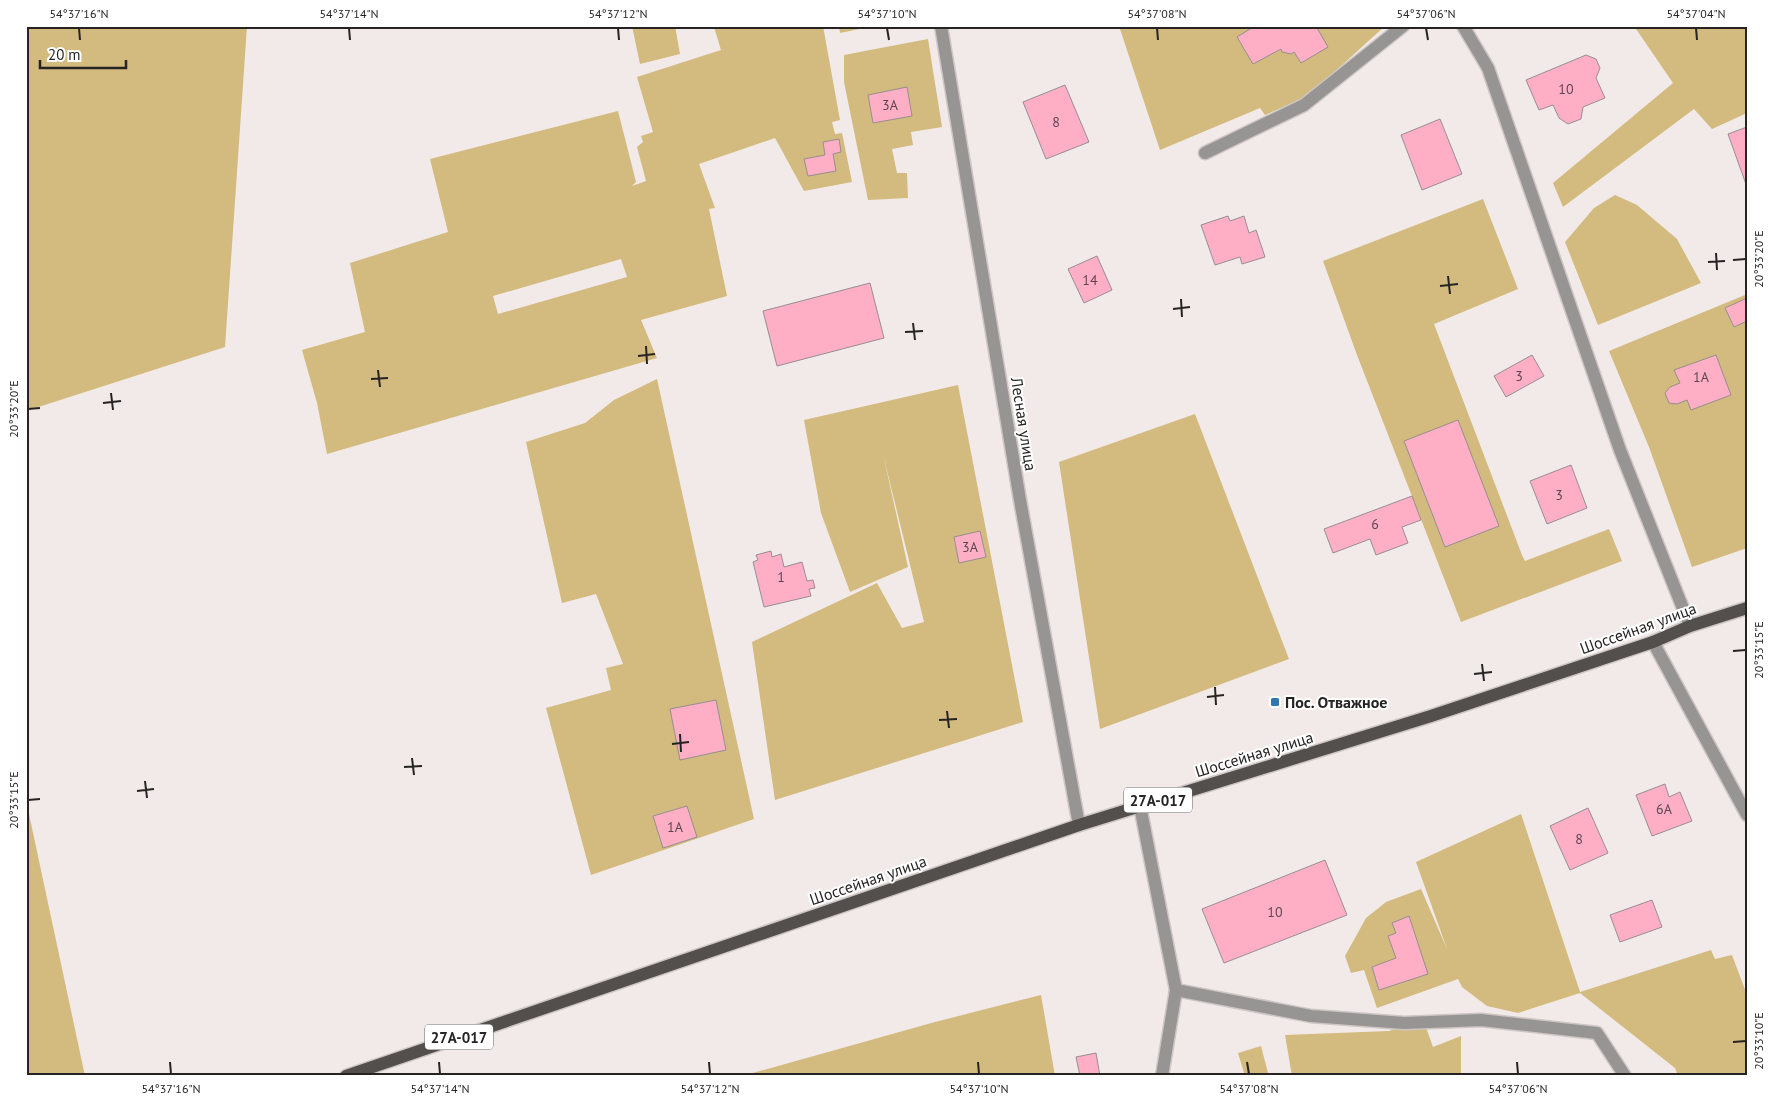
<svg xmlns="http://www.w3.org/2000/svg" width="1773" height="1102" viewBox="0 0 1773 1102" font-family="'PT Sans',sans-serif">
<style>
.green{fill:#d3ba7e;fill-rule:evenodd}
.building{fill:#feafc6;stroke:#968e90}
.lines{fill:none;stroke-linecap:round;stroke-linejoin:round}
.minor-casing{stroke:#cdc6c5;stroke-width:15}
.major-casing{stroke:#cdc6c5;stroke-width:15}
.minor{stroke:#979593;stroke-width:12}
.major{stroke:#534f4c;stroke-width:12}
.ticks{fill:none;stroke:#262323;stroke-width:2}
.poi-dot{fill:#3276ac;stroke:#fff;stroke-width:2}
.labels{text-anchor:middle;dominant-baseline:central;stroke-width:4;stroke-linejoin:round;paint-order:stroke}
.number-label{font-size:14px;fill:#5c464c}
.shield{fill:#fff;stroke:#676565;stroke-width:1}
.shield-label{font-size:15px;font-weight:bold;fill:#262323}
.street-label{font-size:16px;fill:#262323;stroke:#fff}
.poi-label{font-size:16px;font-weight:bold;fill:#262323;stroke:#fff;text-anchor:start}
.neatline{fill:none;stroke:#262323;stroke-width:2}
.ticks-label{font-size:12px;text-anchor:middle;fill:#262323}
</style>
<rect width="100%" height="100%" fill="#f2eae8"/>
<g class="green">
<polygon points="26,26 247,26 225,347 26,411"/>
<polygon points="632,26 675,26 680,54 640,64"/>
<path d="M717,26H823L840,120L832,122L835,134L842,133L852,182L804,191L775,138L699,164L715,208L709,209L727,296L641,320L657,358L327,454L317,403L302,350L365,332L350,263L448,232L430,159L618,111L636,182L632,186L646,181L637,147L643,142L641,136L653,132L637,77L721,50L714,27ZM621,259L627,277L498,314L493,296Z"/>
<polygon points="839,26 874,26 840,33"/>
<polygon points="1119,26 1385,26 1308,96 1265,115 1260,108 1160,150"/>
<polygon points="1634,26 1747,26 1747,113 1712,129 1694,109 1563,207 1553,183 1673,83"/>
<polygon points="928,39 942,127 911,132 913,145 892,149 897,173 907,173 908,198 868,200 844,82 844,55"/>
<polygon points="1615,195 1637,205 1677,239 1701,283 1598,325 1565,242 1594,208"/>
<polygon points="1483,199 1518,289 1434,324 1522,555 1525,561 1609,529 1622,561 1461,622 1357,355 1323,261"/>
<polygon points="1745,295 1747,296 1747,548 1692,567 1649,447 1609,351"/>
<polygon points="657,379 754,819 591,875 546,708 611,690 606,668 623,664 596,594 562,603 526,442 585,423 614,400"/>
<polygon points="958,385 1023,722 775,800 752,642 877,583 902,628 924,622 883,454 908,567 850,592 821,513 804,420"/>
<polygon points="1195,414 1289,659 1100,729 1059,462"/>
<polygon points="26,800 85,1076 26,1076"/>
<polygon points="1521,814 1580,992 1711,950 1715,959 1732,955 1747,995 1747,1076 1678,1076 1675,1068 1580,993 1518,1013 1487,1006 1462,987 1458,979 1377,1008 1364,970 1351,973 1345,956 1366,918 1386,902 1421,889 1447,949 1416,862"/>
<polygon points="1041,995 1055,1076 742,1076 935,1022"/>
<polygon points="1423,1019 1433,1047 1461,1036 1461,1076 1292,1076 1285,1035 1389,1031"/>
<polygon points="1261,1046 1268,1073 1266,1076 1245,1076 1238,1053"/>
</g>
<g class="building">
<polygon points="1255,26 1316,26 1328,47 1301,63 1294,52 1291,54 1282,52 1281,49 1253,64 1237,37"/>
<polygon points="1586,55 1596,59 1600,68 1596,78 1605,98 1583,107 1581,119 1568,124 1559,118 1553,105 1539,110 1526,80"/>
<polygon points="1065,85 1089,142 1046,159 1023,102"/>
<polygon points="907,87 912,116 873,123 868,95"/>
<polygon points="1440,119 1462,174 1422,190 1401,135"/>
<polygon points="1747,127 1747,187 1728,134"/>
<polygon points="839,139 841,152 833,154 836,171 808,176 804,159 825,155 823,142"/>
<polygon points="1228,216 1230,221 1244,216 1249,233 1256,230 1265,257 1242,264 1240,257 1215,265 1201,225"/>
<polygon points="1097,256 1112,290 1084,303 1068,269"/>
<polygon points="870,283 884,338 777,366 763,311"/>
<polygon points="1747,298 1747,321 1734,327 1725,308"/>
<polygon points="1532,355 1544,376 1506,397 1494,376"/>
<polygon points="1716,355 1731,395 1691,410 1687,400 1677,404 1669,403 1665,393 1670,387 1680,383 1674,370"/>
<polygon points="1458,420 1499,526 1445,547 1404,441"/>
<polygon points="1571,465 1587,508 1547,524 1530,481"/>
<polygon points="1412,496 1421,520 1402,527 1408,543 1376,555 1370,539 1333,553 1324,529"/>
<polygon points="980,531 986,557 959,563 954,537"/>
<polygon points="771,551 772,557 781,554 784,567 802,562 807,581 813,580 815,588 809,589 811,596 764,607 753,562 758,560 756,555"/>
<polygon points="716,700 726,750 680,760 670,709"/>
<polygon points="1665,784 1669,797 1680,792 1692,821 1652,836 1636,795"/>
<polygon points="687,806 697,837 663,848 653,816"/>
<polygon points="1588,808 1608,853 1570,870 1550,826"/>
<polygon points="1325,860 1347,915 1224,963 1202,909"/>
<polygon points="1652,900 1662,927 1620,942 1610,915"/>
<polygon points="1409,916 1428,974 1379,990 1372,967 1396,958 1388,936 1396,933 1392,923"/>
<polygon points="1096,1053 1100,1076 1080,1076 1076,1057"/>
</g>
<g class="lines">
<g class="minor-casing">
<g id="minor">
<polyline points="941,26 1020,500 1079,825"/>
<polyline points="1463,26 1488,68 1620,450 1690,626"/>
<polyline points="1205,153 1304,105 1403,26"/>
<polyline points="1653,642 1747,815"/>
<polyline points="1140,806 1176,990 1162,1076"/>
<polyline points="1176,990 1311,1016 1404,1023 1481,1020 1597,1033 1625,1076"/>
</g>
</g>
<g class="major-casing">
<polyline id="major" points="346,1076 1079,825 1431,716 1653,642 1690,626 1747,608"/>
</g>
<use href="#minor" class="minor"/>
<use href="#major" class="major"/>
</g>
<path class="ticks" d="M79,28L80,40M349,28L350,40M618,28L619,40M887,28L889,40M1157,28L1158,40M1426,28L1428,40M1696,28L1697,40M1716,253L1717,270M1733,260L1746,259M1708,262L1725,261M1448,276L1450,294M1440,286L1458,284M1181,299L1182,317M1173,309L1190,307M913,323L915,340M905,332L923,331M646,346L647,364M638,356L655,354M378,370L380,387M371,379L388,378M111,393L113,410M103,403L121,401M28,409L40,408M1733,651L1746,650M1482,664L1484,681M1474,674L1492,672M1215,687L1216,705M1207,697L1224,695M947,711L949,728M939,720L957,719M680,734L681,752M672,744L689,742M412,758L414,775M404,767L422,766M145,781L147,798M137,791L154,789M28,800L40,799M1733,1042L1746,1041M170,1062L171,1074M439,1062L440,1074M709,1062L710,1074M978,1062L979,1074M1247,1062L1249,1074M1517,1062L1518,1074"/>
<rect class="poi-dot" x="1270" y="697" width="10" height="10" rx="2.5"/>
<g class="labels">
<g class="number-label">
<text x="1566" y="89">10</text>
<text x="890" y="105">3А</text>
<text x="1056" y="122">8</text>
<text x="1090" y="280">14</text>
<text x="1519" y="376">3</text>
<text x="1701" y="377">1А</text>
<text x="1559" y="495">3</text>
<text x="1375" y="524">6</text>
<text x="970" y="547">3А</text>
<text x="781" y="577">1</text>
<text x="1664" y="809">6А</text>
<text x="675" y="827">1А</text>
<text x="1579" y="839">8</text>
<text x="1275" y="912">10</text>
</g>
<g class="shield">
<rect x="1124" y="787.5" width="68" height="25" rx="4"/>
<rect x="425" y="1024.5" width="68" height="25" rx="4"/>
</g>
<g class="shield-label">
<text x="1158" y="800">27А-017</text>
<text x="459" y="1037">27А-017</text>
</g>
<g class="street-label">
<text transform="translate(1024 424) rotate(81)">Лесная улица</text>
<text transform="translate(1638 628) rotate(-20)">Шоссейная улица</text>
<text transform="translate(1254 754) rotate(-17)">Шоссейная улица</text>
<text transform="translate(868 880) rotate(-19)">Шоссейная улица</text>
</g>
<g class="poi-label">
<text x="1285" y="702">Пос. Отважное</text>
</g>
</g>
<rect width="1773" height="1102" fill="none" stroke="#ffffff" stroke-width="55"/>
<path d="M40 60v8h86v-8" fill="none" stroke="#262323" stroke-width="2.5"/>
<text x="48" y="60" font-size="15" fill="#262323" stroke="#ffffff" stroke-width="4" paint-order="stroke">20 m</text>
<rect x="28" y="28" width="1718" height="1046" class="neatline"/>
<g class="ticks-label">
<text x="79" y="18">54°37'16"N</text>
<text x="349" y="18">54°37'14"N</text>
<text x="618" y="18">54°37'12"N</text>
<text x="887" y="18">54°37'10"N</text>
<text x="1157" y="18">54°37'08"N</text>
<text x="1426" y="18">54°37'06"N</text>
<text x="1696" y="18">54°37'04"N</text>
<text transform="translate(1759 259) rotate(-90)" y="4">20°33'20"E</text>
<text transform="translate(14 409) rotate(-90)" y="4">20°33'20"E</text>
<text transform="translate(1759 650) rotate(-90)" y="4">20°33'15"E</text>
<text transform="translate(14 800) rotate(-90)" y="4">20°33'15"E</text>
<text transform="translate(1759 1041) rotate(-90)" y="4">20°33'10"E</text>
<text x="171" y="1093">54°37'16"N</text>
<text x="440" y="1093">54°37'14"N</text>
<text x="710" y="1093">54°37'12"N</text>
<text x="979" y="1093">54°37'10"N</text>
<text x="1249" y="1093">54°37'08"N</text>
<text x="1518" y="1093">54°37'06"N</text>
</g>
</svg>
